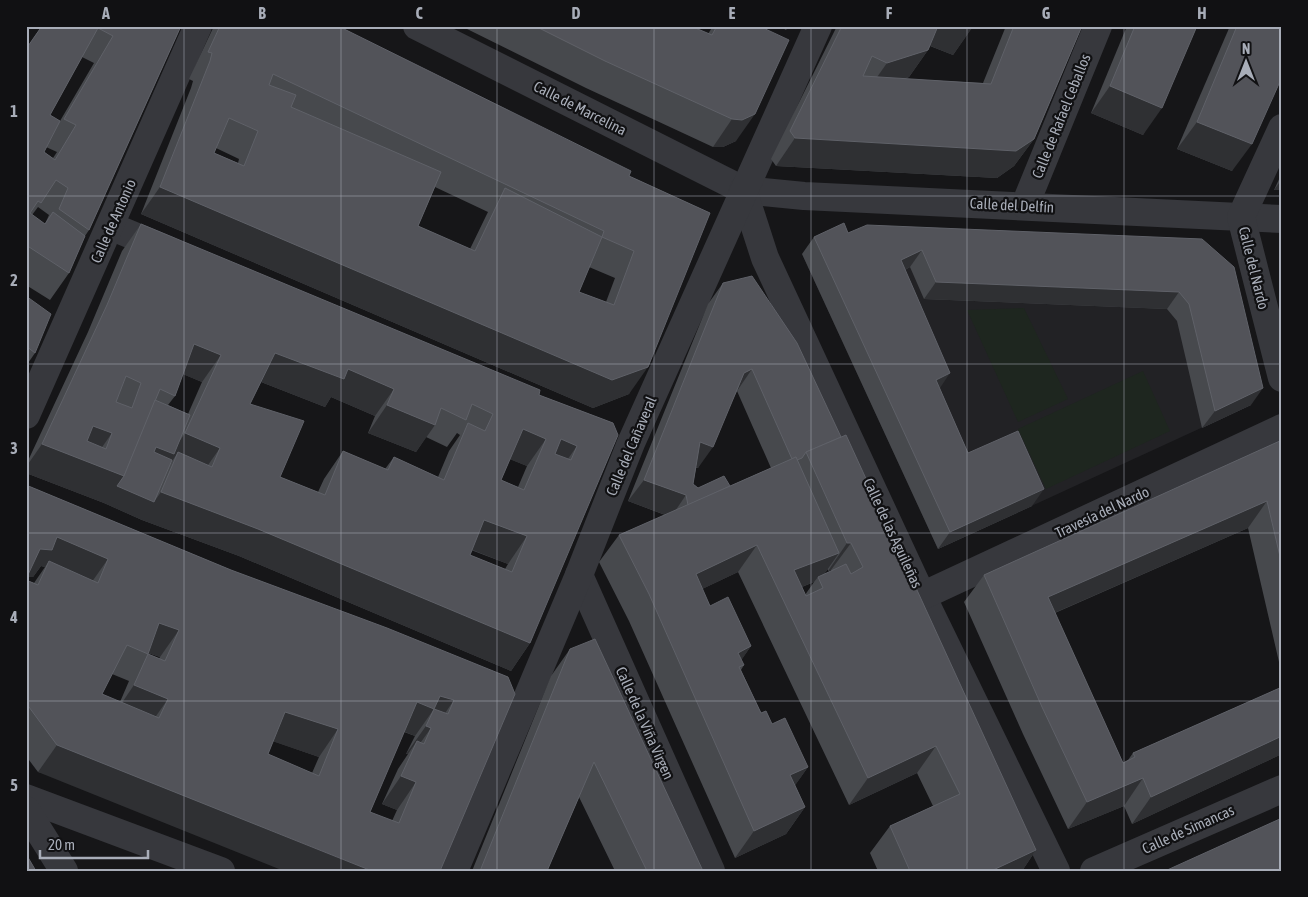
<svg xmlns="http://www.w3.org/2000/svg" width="1308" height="897" viewBox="0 0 1308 897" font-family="'Asap Condensed',sans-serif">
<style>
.built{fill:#222225}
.green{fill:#1e261f}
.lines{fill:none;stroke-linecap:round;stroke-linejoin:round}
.street{stroke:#37383d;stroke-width:28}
.wall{fill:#47494d;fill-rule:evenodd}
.shaded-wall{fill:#2f3033}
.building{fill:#525359;stroke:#5f6168;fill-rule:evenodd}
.grid{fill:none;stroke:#a8adb8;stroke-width:1;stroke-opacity:0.55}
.labels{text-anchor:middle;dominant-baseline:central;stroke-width:4.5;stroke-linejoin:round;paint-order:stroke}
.street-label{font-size:15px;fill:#a8adb8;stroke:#111113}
.neatline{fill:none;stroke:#a8adb8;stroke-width:2}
.grid-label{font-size:16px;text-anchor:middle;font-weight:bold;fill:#a8adb8}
</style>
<rect width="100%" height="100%" fill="#161618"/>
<polygon class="built" points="802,254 1216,258 1251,405 938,549"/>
<g class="green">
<polygon points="1024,308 1068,399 1018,422 967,310"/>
<polygon points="1143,371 1170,431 1046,489 1018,429"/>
</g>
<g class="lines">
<g class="street">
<polyline points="417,26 743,190 804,196 1282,219"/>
<polyline points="1282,128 1241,217 1282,378"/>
<polyline points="743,190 765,258 922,596 1056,871"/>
<polyline points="1025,205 1098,26"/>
<polyline points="110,226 168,250"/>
<polyline points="26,415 198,26"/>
<polyline points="579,575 711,871"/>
<polyline points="922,596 1282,428"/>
<polyline points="26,798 221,871"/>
<polyline points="26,810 64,871"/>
<polyline points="454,871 579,575 631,443 818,26"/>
<polyline points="1094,871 1282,789"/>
</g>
</g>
<g class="wall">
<path d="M42,26H181L89,230L85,236L69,273L50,300L26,285V49ZM82,57L94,63L60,121L50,115ZM46,147L57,152L53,158L44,152ZM38,207L49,215L45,224L32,215Z"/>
<path d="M214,26H338L629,176L710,213L629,394L593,408L141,214L191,88L193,81L189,79ZM216,148L239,159L238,163L214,153ZM435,187L488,212L486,216L470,249L418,226ZM589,267L615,278L606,302L579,292Z"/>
<polygon points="461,26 694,26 693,27 708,34 713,26 759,26 736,141 723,147 713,147 586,88"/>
<polygon points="779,26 789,26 786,30"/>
<polygon points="837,26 973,26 953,55 930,46 928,50 909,77 905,79 983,83 1006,26 1082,26 1034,139 1014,166 997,178 776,166 771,159"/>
<polygon points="1127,26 1197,26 1143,135 1091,113"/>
<polygon points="1230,26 1282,26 1232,171 1177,149"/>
<polygon points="1282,173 1282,190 1274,190"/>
<path d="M141,224L539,395L613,423L530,643L511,671L239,556L142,520L104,503L26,473V465L88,332L122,251ZM183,374L202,382L188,414L168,405L175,396ZM261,382L325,407L331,397L375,416L368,433L416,452L426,437L447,447L457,433L460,435L449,451L438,477L394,457L385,469L343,451L324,479L318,492L280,477L250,404ZM510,459L527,466L518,487L501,480ZM471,550L508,564L505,569L470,555Z"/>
<polygon points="848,233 1202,239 1251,405 1202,428 1177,321 1167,309 924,299 910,267 905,270 940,389 968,453 1032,506 938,549 802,254 814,237"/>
<path d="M723,283L841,437L1036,850L1022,871H878L870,853L890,826L933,806L917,773L849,805L738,572L702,589L710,606L751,646L741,660L744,665L741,670L761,713L772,724L808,767L795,785L805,807L786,834L735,858L629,621L599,562L619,535L665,515L628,501L708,304ZM737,391L771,468L730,486L698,488L693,484L696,468H698ZM828,569V571L831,570L832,571L824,574ZM814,582L805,595L802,587Z"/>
<polygon points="26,296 35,353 26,366"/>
<polygon points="1282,440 1282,675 1248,528 1055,613 1123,763 1128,760 1133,753 1282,687 1282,754 1132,824 1124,806 1068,829 1023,734 964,602 984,575"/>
<path d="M26,485L231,570L508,677L440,871L38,772L26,756V580L34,583L45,567L41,566L33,577H27ZM148,653L160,657L159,659L148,654ZM112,674L129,681L120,702L102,694ZM404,732L415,736L406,754H408L398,769L382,804L397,810L392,821L370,812ZM273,741L319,757L312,773L268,754Z"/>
<polygon points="570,649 703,871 615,871 579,797 547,871 472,871 551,676"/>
</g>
<g class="shaded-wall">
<polygon points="935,26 968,26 972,28 953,55 923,43"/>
<polygon points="928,50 909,77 868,90 887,63"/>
<polygon points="1110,86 1162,108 1143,135 1091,113"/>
<polygon points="755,114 736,141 723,147 713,147 732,119"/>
<polygon points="1197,122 1252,144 1232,171 1177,149"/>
<polygon points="795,138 1034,139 1014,166 997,178 776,166"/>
<polygon points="1282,179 1282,190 1274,190"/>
<polygon points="160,187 648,367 629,394 593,408 141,214"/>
<polygon points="922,250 910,267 889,278 901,260"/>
<polygon points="936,282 1179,292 1167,309 924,299"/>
<polygon points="194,344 221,355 202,382 175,371"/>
<polygon points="275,353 348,369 394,389 375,416 331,397 325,407 256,380"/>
<polygon points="752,369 737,391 744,373"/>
<polygon points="950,373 938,391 936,380"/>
<polygon points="1263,388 1251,405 1202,428 1215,411"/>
<polygon points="387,405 435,425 416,452 368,433"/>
<polygon points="93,426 112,433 93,460 74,453"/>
<polygon points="523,429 546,439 527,466 504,457"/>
<polygon points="185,433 220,448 201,475 178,452 171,463 144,464 156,447 172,453"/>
<polygon points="561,439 577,446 558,473 542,467"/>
<polygon points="700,442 713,447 698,468 685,464"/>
<polygon points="42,444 124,476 154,502 161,492 258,529 530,643 511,671 239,556 142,520 104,503 26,473 26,467"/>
<polygon points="644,480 686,495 671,517 628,501"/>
<polygon points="1044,489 1032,506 938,549 950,532"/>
<polygon points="1267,501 1248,528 1029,624 1048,597"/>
<polygon points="484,520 527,536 508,564 465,547"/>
<polygon points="57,537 108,559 89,586 49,561 45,567 41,566 33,577 26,577 40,549"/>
<polygon points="847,543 851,543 831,570 828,571"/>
<polygon points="757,545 738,572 677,601 696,574"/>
<polygon points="839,553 820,580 818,577 814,582 781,595 794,570"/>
<polygon points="159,623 179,630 160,657 140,650"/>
<polygon points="751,646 732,674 738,653"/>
<polygon points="134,685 168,699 149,726 115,713"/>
<polygon points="440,696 454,700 435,728 434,709 415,736 398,729 417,702"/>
<polygon points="285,712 338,729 319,757 266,739"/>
<polygon points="426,726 431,728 411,756 417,741 408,754 406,754"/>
<polygon points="1282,736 1282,754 1132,824 1151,797"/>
<polygon points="57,745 372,871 284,871 38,772"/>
<polygon points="936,746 917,773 849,805 868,778"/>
<polygon points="808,767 789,794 790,775"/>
<polygon points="401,776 416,782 397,810 382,804"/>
<polygon points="1143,778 1124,806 1068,829 1087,802"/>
<polygon points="805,807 786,834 735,858 754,831"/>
<polygon points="1036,850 1022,871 991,871"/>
</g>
<g class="building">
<path d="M42,26H181L89,230L59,209L68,188L56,180L41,203L38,201L30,213L45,224L53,212L85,236L69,273L26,245V49ZM98,28L113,36L64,119L76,125L55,160L44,152L60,121L50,115Z"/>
<path d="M220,26H338L631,171L629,176L710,213L648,367L612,380L160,187L210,61L212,53L208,52ZM273,74L604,231L602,237L505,188L475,251L418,226L441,172L291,107L296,95L269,85ZM229,118L258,131L244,166L214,153ZM602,237L634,251L614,305L579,292Z"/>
<polygon points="535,26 694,26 693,27 712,35 717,26 759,26 789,40 755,114 742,120 732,119 605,61"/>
<polygon points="842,26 938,26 928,50 887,63 872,56 863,76 991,84 1014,26 1082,26 1034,139 1016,151 795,138 790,131"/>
<polygon points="1135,26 1197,26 1162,108 1110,86"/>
<polygon points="1237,26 1282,26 1282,77 1252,144 1197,122"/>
<polygon points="844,223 848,233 867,225 1202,239 1234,267 1263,388 1215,411 1189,304 1179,292 936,282 922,250 901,260 950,373 936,380 968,453 1018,431 1044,489 950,532 814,237"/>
<path d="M141,224L540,390L539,395L613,423L618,435L530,643L258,529L161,492L178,452L212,467L220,448L185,433L221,355L194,344L175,396L160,389L124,476L42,444L107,305ZM275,353L344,379L348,369L394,389L387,405L435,425L441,408L466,420L472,404L493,414L485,431L468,423L444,480L394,457L388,470L343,451L325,495L280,477L304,421L250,404ZM126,376L141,383L132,408L116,402ZM93,426L112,433L106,449L87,441ZM523,429L546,439L524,490L501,480ZM561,439L577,446L571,460L555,454ZM484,520L527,536L512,572L470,555Z"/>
<polygon points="752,276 797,343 841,437 806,452 802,458 797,460 796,457 792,459 752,369 744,373 713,447 700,442 693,484 698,488 724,476 730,486 688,505 686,495 644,480 723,283"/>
<polygon points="26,296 51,314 35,353 26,346"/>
<polygon points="155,400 190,415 174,454 156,447 154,452 172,460 154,502 117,486 124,476"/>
<polygon points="846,435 1036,850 991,871 910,871 890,826 960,794 936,746 868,778 757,545 696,574 710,606 728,597 751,646 738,653 744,665 739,667 761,713 766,711 772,724 785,718 808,767 790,775 805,807 754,831 649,594 619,535 796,457 839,553 794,570 806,596 823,588 818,577 846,564 851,574 863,567 851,543 847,543 806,452"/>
<polygon points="1282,440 1282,565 1267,501 1048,597 1123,763 1135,757 1133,753 1282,687 1282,736 1151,797 1143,778 1087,802 1042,707 984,575"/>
<path d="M26,485L231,570L387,628L508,677L515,694L440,871H372L57,745L26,703V580L38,585L49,561L98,583L108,559L57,537L52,550L40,549L26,579ZM159,623L179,630L165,661L148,654ZM127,645L148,654L134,685L168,699L159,718L102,694ZM440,696L454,700L448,714L434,709ZM417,702L434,709L426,726L431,728L424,744L417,741L401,776L416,782L399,823L370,812ZM285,712L338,729L319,776L268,754Z"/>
<polygon points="595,639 703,871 647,871 594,762 547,871 480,871 570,649"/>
<polygon points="1282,818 1282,871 1165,871"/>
<polygon points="26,854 36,871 26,871"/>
</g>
<path class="grid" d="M184,26V871M341,26V871M497,26V871M654,26V871M811,26V871M967,26V871M1124,26V871M26,196H1282M26,364H1282M26,533H1282M26,701H1282"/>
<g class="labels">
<g class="street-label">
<text transform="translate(580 108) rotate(27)">Calle de Marcelina</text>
<text transform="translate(1061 116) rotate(-68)">Calle de Rafael Ceballos</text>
<text transform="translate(1012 205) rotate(3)">Calle del Delfín</text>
<text transform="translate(113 221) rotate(-66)">Calle de Antonio</text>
<text transform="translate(1254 268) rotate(76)">Calle del Nardo</text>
<text transform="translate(631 446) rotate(-67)">Calle del Cañaveral</text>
<text transform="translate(1102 512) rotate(-25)">Travesía del Nardo</text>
<text transform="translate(893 533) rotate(65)">Calle de las Aguileñas</text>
<text transform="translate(645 723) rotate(66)">Calle de la Viña Virgen</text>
<text transform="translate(1188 829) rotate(-24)">Calle de Simancas</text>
</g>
</g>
<rect width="1308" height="897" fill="none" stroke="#111113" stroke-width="55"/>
<g transform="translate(1246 62)" stroke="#111113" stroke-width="4" paint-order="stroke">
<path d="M0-4L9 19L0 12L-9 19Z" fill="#a8adb8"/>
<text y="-8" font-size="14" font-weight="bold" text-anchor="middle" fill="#a8adb8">N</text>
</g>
<path d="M40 850v8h108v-8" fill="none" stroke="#a8adb8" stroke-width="2.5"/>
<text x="48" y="850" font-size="15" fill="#a8adb8" stroke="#111113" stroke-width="4" paint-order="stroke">20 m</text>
<rect x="28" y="28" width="1252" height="842" class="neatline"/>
<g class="grid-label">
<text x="106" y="19">A</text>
<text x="262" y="19">B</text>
<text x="419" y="19">C</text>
<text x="576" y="19">D</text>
<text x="732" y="19">E</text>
<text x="889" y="19">F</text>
<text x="1046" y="19">G</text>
<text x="1202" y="19">H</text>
<text x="14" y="117">1</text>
<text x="14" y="286">2</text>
<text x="14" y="454">3</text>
<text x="14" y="623">4</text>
<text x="14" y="791">5</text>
</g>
</svg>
